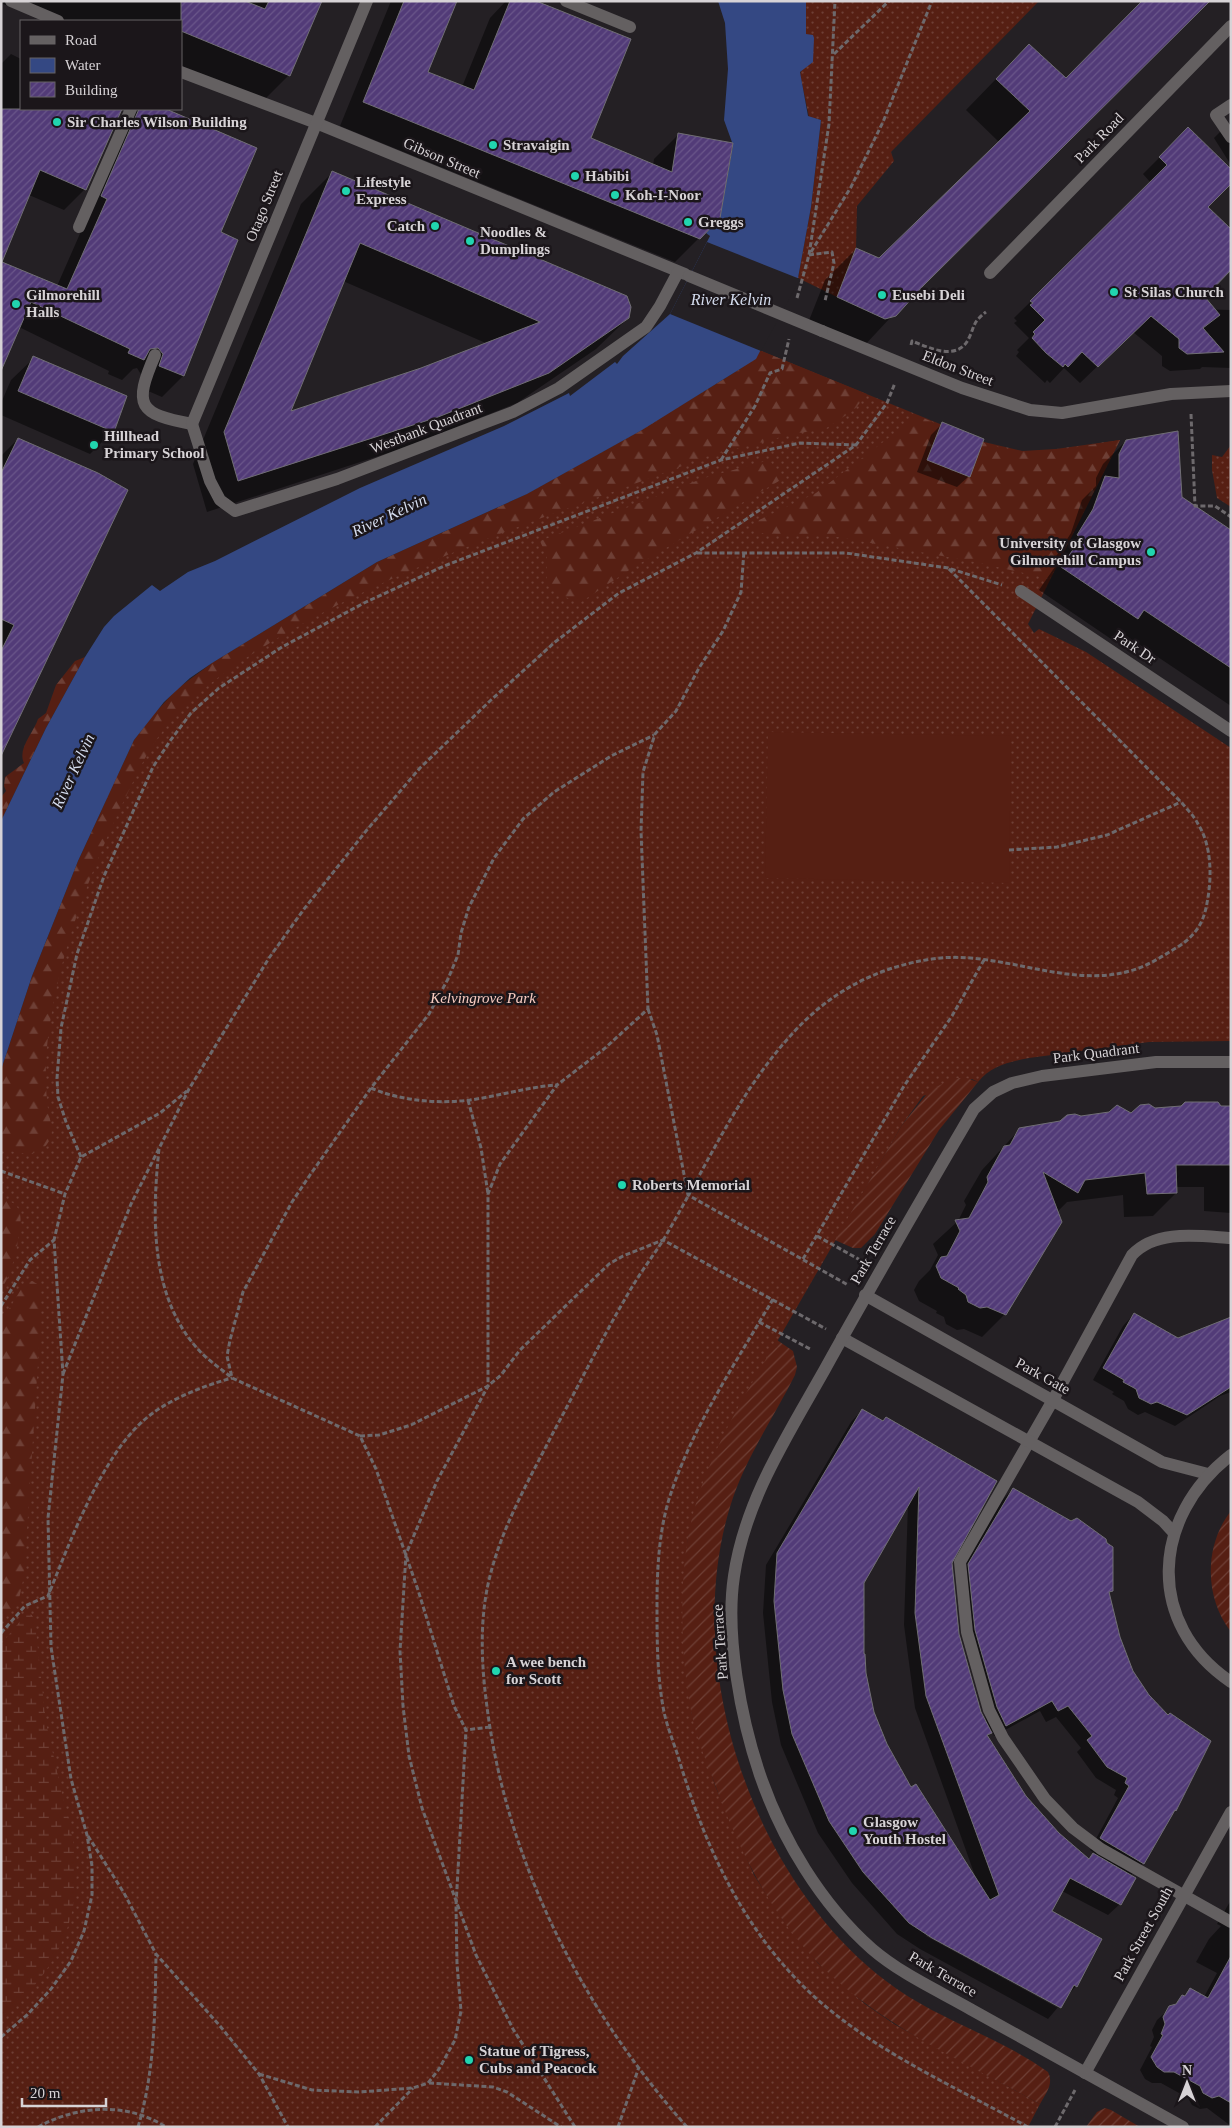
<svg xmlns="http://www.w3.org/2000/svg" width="1232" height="2128" viewBox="0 0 1232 2128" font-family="Georgia,serif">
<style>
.grass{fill:url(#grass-dots)}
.forest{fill:url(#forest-firs)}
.wetland{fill:url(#wetland-marsh)}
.garden{fill:url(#garden-furrows)}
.pitch{fill:#561f13}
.water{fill:#344883}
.pier{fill:#242024}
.shadow{fill:#0007;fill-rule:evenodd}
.building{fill:url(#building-hatch);stroke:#706e74;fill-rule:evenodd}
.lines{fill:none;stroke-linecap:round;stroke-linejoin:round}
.path{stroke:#6d696c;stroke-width:3;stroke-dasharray:5 2.5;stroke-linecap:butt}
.minor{stroke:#646061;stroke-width:12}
.minor-bridge{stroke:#646061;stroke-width:12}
.poi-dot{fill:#21d5af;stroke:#1b161a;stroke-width:2}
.labels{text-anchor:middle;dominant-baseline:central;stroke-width:5;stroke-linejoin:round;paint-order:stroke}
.poi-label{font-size:15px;font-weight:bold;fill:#d7d3d6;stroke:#1b161a;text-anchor:start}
.street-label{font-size:15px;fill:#d7d3d6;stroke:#1b161a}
.park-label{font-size:15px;font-style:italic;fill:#f8ccc1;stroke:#1b161a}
.water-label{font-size:16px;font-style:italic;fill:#d4dcee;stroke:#1b161a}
</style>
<defs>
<pattern id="grass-dots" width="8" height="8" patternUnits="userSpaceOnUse" patternTransform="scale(1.25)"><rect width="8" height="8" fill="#561f13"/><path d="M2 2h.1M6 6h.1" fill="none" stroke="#6e3f35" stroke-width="1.8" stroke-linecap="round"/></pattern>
<pattern id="forest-firs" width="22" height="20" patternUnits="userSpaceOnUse" patternTransform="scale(1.25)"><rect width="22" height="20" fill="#561f13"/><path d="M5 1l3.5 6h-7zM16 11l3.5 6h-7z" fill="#6e3f35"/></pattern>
<pattern id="wetland-marsh" width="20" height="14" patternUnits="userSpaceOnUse" patternTransform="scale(1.25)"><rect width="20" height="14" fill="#561f13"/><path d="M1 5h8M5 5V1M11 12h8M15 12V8" fill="none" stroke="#6e3f35"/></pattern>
<pattern id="garden-furrows" width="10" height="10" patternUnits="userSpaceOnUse" patternTransform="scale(1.25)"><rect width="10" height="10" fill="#561f13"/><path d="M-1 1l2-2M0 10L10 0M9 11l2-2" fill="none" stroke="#6e3f35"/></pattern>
<pattern id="building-hatch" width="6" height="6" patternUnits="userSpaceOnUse" patternTransform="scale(1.25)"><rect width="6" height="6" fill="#523b78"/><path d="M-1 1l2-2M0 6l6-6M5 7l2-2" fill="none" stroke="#6a568a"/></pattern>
</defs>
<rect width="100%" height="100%" fill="#242024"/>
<g class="grass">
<polygon points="806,1 1039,1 891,152 894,161 857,206 856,248 837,297 798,278 811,207 821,120 809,117 800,74 802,69 809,63 806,34"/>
<path d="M759,350L984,442L1022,451L1056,449L1120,440L1028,624L1034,633L1039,629L1086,652L1231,748V1041L1149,1042L1029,1058C1009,1062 991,1066 978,1082L972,1079L923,1096L902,1125L733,1418L701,1491L688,1538L685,1573L686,1661L692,1715L716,1788L754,1875L783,1920L818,1963L865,2004L894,2024L1040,2104L1028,2127H1V1070L115,778L212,663L335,589L527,494L626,439L741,369Z"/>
<polygon points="1231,445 1231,507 1217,498 1212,470 1212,455 1222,457"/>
</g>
<g class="forest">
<path d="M759,350L867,394L854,410L825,429L793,434L689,461L682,466C550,516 416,559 293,629C234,664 174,701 142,764C101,845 64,933 50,1023C45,1053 44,1086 49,1115C51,1124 54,1132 49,1141C39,1159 18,1154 1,1148V1070L32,976L78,861L134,740L153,715L177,689L212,663L377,562L527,494L642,430L756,359Z"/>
<path d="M914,414C948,428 987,449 1024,451C1056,452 1089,445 1120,440L1050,579L975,562L838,537L758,533L755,527L759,520L816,493L895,433Z"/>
<polygon points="769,460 784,478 634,567 581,602 558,595 547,585 547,557 540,541 704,478"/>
<path d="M85,657L46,728L1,821V797L6,791L4,786L5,777L24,763C17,749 34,732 38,719L46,713L56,685L75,661Z"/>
<path d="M1,1198C23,1204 22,1215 19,1234C16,1255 12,1272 1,1290Z"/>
<polygon points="32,1281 39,1285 41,1316 24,1576 19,1599 1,1621 1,1322 25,1283"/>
</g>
<path class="wetland" d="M27,1613L32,1615L35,1622L46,1723L75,1850C83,1918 55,1976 1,2017V1644Z"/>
<g class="garden">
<polygon points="954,1078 966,1078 978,1082 939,1130 875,1234 861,1248 853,1248 835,1240 902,1125 930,1090"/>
<path d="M777,1340L793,1351L797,1367L795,1375C773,1419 744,1460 730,1507C681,1667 753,1880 886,1981C935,2019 998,2036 1048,2072C1054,2084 1046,2093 1040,2104C972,2066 893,2031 835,1979C776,1927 739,1852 713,1779C705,1759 697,1738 692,1716C681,1663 679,1591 688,1537C701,1465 741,1402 777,1340Z"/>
<path d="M1231,1511V1632C1204,1597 1204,1545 1231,1511Z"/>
<polygon points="1105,2108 1111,2110 1140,2127 1086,2127 1097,2112"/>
</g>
<polygon class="pitch" points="768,732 1011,736 1009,883 765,878"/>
<polygon class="water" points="718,1 806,1 806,34 813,35 814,38 813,62 800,72 808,116 821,120 811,207 798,278 756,359 642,430 527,494 377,562 212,663 190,678 164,702 134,740 78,861 32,976 1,1070 1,821 46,728 85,657 104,627 114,616 152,585 160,591 188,572 215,561 360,488 504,426 569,393 570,396 615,362 617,364 623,356 670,314 710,236 706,233 720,218 733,145 724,120 728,69 725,23"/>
<polygon class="pier" points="707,242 800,279 761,351 670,314"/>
<g class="shadow">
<polygon points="4,1 242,1 250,4 251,1 320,1 289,75 257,107 181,76 181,21 46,21 3,4"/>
<polygon points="391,1 455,1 426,73 462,87 490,18 506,1 532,1 589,139 653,166 654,159 678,135 699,238 675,262 340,126"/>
<polygon points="1029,45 1066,79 919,287 863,347 806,328 825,280 856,249 880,259 999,142 966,110"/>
<polygon points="11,54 21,59 21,109 122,109 85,189 64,210 29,195 1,261 1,64"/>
<polygon points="139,109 163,109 255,149 219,232 237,240 183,376 162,397 139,387 142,376 137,368 133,369 122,380 108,374 109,371 19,327 1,263 57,286 86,220 118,130"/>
<polygon points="1231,121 1231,165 1214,138"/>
<polygon points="1188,129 1206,207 1192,309 1231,310 1231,368 1202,367 1200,369 1170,371 1162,366 1162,356 1133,332 1080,383 1064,368 1050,383 1047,380 1045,383 1016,356 1019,352 1017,350 1029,338 1014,323 1017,321 1014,318 1151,183 1143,174"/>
<path d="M332,173L628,318L596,349L517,403L406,447L207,512L193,464L301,204ZM343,281L488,344L421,370L288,413Z"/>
<polygon points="34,358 113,431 90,454 1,415 1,403 11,380"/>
<polygon points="942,424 969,476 957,487 917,472 931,435"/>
<polygon points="18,439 126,491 1,748 1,456"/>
<polygon points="1126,441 1181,498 1231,531 1231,706 1122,633 1114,641 1039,590 1059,561 1055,558 1071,533 1082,500 1096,486 1096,478 1103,464"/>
<polygon points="1231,1108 1231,1213 1204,1211 1204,1187 1176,1187 1176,1193 1153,1216 1124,1217 1123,1195 1067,1202 1057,1212 1005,1314 982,1337 964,1329 957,1330 946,1324 944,1317 936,1313 937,1311 919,1301 914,1290 919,1281 930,1270 938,1255 933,1244 958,1221 966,1205 964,1201 982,1170 1020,1129 1080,1118 1131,1114 1155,1109"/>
<polygon points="1134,1314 1177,1339 1231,1319 1231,1392 1220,1396 1175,1426 1145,1412 1138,1415 1128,1409 1124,1401 1112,1394 1114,1392 1093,1380 1123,1326"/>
<path d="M862,1410L996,1481L951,1563L958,1634L980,1713L987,1723L964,1643L957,1576L1000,1502L1012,1490L1070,1522L1111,1591L1108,1594L1119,1638L1132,1672L1148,1696L1168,1717L1210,1742L1175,1810L1170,1816L1143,1863L1130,1876L1120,1904L1108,1915L1062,1891L1051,1912L1076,1986L1048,2019L920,1949L897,1934L852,1883L818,1833L781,1745L772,1702L763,1613L766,1565L851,1422ZM908,1504L904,1625L915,1708L978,1884L910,1789L885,1744L872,1712L865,1673L862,1655L863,1583ZM1040,1711L1046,1722L1056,1717L1081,1748L1077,1752L1096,1778L1116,1790L1114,1795L1118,1798L1090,1850L1094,1853L1088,1859L1058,1834L1025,1796L987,1736L992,1731L994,1736ZM927,1934L1058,2006V2008L926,1936Z"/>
<polygon points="1231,1900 1231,2126 1207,2108 1200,2109 1192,2105 1188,2098 1161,2083 1152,2083 1145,2079 1140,2070 1152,2047 1150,2046 1154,2037 1152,2030 1157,2020 1190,1990 1204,1997 1217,1973 1196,1962 1209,1939 1221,1926 1217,1924"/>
</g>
<g class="building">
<polygon points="181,1 245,1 265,9 269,1 322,1 290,76 181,31"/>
<polygon points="404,1 457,1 428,72 474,90 510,1 536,1 631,39 591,138 672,172 678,133 733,143 720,218 700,239 363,102"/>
<polygon points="1142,1 1210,1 923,286 896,316 885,319 837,297 856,248 879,258 1030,111 996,79 1029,44 1066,78"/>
<polygon points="1,109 122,109 86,190 40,170 2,262 67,289 107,199 101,196 139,109 166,109 257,148 221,232 238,240 184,376 159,366 163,354 158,348 150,349 144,360 128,353 130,349 31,302 1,371"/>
<polygon points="1188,127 1231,169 1231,184 1208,207 1231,229 1231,270 1205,297 1220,315 1203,328 1224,352 1187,354 1179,348 1179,339 1151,316 1098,367 1082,352 1068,367 1065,364 1063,367 1046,353 1032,338 1035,334 1033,332 1045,320 1030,305 1033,303 1030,301 1167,165 1159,157"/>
<path d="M332,171L627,296L631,307L629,318L549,373L438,417L238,481L224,432ZM360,243L430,273L540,322L421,368L291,411Z"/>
<polygon points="33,356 127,396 114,432 18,391"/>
<polygon points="942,422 984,439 970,477 927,460"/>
<polygon points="1178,431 1182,497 1231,530 1231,668 1144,610 1138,619 1061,567 1081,538 1077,535 1093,509 1105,476 1119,478 1119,454 1126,440"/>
<polygon points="18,438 98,473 128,490 1,756 1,651 14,625 1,619 1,473"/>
<polygon points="1185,1102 1218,1102 1221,1106 1231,1106 1231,1165 1176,1165 1177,1193 1147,1194 1145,1173 1085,1180 1078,1193 1043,1172 1062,1222 1006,1315 987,1307 980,1308 968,1302 966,1295 958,1289 959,1288 941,1278 936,1266 941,1257 947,1256 960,1231 955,1220 969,1218 988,1182 987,1177 1004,1146 1010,1145 1019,1128 1060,1121 1067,1115 1075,1114 1081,1116 1109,1112 1117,1105 1131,1113 1140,1105 1149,1104 1155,1108 1181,1106"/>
<polygon points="1134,1313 1178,1338 1231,1317 1231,1387 1187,1415 1157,1402 1151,1404 1139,1398 1136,1389 1123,1382 1124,1380 1103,1368"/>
<path d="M862,1409L883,1421L886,1417L997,1481L952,1563L959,1634L981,1712L992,1733L987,1735L1026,1796L1059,1833L1089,1859L1093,1853L1136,1878L1121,1905L1070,1878L1052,1911L1102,1939L1077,1987L1074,1985L1061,2008L932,1938L909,1923L863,1872L829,1821L792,1734L783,1690L774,1601L777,1553ZM919,1487L915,1613L926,1696L999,1895L990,1900L916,1784L911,1787L887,1744L874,1712L866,1673L865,1654H864V1583Z"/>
<polygon points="1013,1488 1071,1521 1077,1518 1106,1539 1107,1543 1113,1547 1113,1591 1109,1592 1120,1637 1133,1671 1149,1695 1168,1715 1170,1713 1211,1741 1176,1811 1175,1810 1144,1864 1100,1838 1129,1786 1125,1783 1127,1778 1107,1767 1087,1740 1092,1736 1068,1706 1058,1711 1052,1701 1006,1726 997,1707 975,1630 968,1564"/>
<polygon points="1231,1956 1231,2103 1219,2096 1212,2098 1203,2093 1200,2086 1174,2072 1164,2072 1157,2067 1151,2057 1163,2035 1161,2034 1165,2024 1163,2017 1169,2006 1176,2004 1182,1995 1185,1996 1190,1988 1208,1998"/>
</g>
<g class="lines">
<g class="path">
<polyline points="834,54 889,1"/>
<polyline points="811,252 851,187 883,122 932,1"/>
<polyline points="809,255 832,252 834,263 825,301"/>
<polyline points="797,298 809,255 829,124 835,1"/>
<path d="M911,345L912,341C929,348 958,362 969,338C975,325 973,322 986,312"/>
<polyline points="1191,414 1195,506 1215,506 1231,517"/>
<polyline points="721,460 755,406 770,373 782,369 789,339"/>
<polyline points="697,553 846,553 948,568 1002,585"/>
<polyline points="1009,850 1057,847 1107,835 1181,802"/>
<polyline points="648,1009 657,1035 688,1195 848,1285"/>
<path d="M371,1088C401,1101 438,1104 470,1100C499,1096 527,1087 557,1085"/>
<polyline points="468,1100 481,1148 488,1194"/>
<path d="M159,1149C152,1216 150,1294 196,1347C206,1359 220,1368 231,1377"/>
<polyline points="81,1157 66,1122 58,1097 57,1078 61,1028 77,954 104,876 153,767 170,741 191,713 219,688 282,647 364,603 444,566 721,460 800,443 856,445"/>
<polyline points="1,1171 65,1194"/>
<polyline points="817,1236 862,1261"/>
<polyline points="803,1259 904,1086 952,1016 984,960"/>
<path d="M773,1299C737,1361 694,1424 671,1493C659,1528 657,1568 657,1605C657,1640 657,1677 664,1712C667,1726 673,1741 678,1756C703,1841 739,1922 803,1986C866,2048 952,2085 1028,2127"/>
<polyline points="1,1306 30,1260 54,1240"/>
<polyline points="759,1322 812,1350"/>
<polyline points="63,1374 131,1204 189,1089 269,958 304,909 366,831 420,768 491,700 555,642 619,593 696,553 856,445 887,403 895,383"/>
<polyline points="360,1436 379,1435 411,1425 488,1386 501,1375 520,1350 609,1264 623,1256 663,1240 826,1329"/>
<path d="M1,1633L25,1606L48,1596C69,1544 101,1458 143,1421C166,1400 203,1386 232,1378"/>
<polyline points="490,1727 466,1730 454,1706 418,1590 376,1469 360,1436 232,1378 227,1356 230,1340 243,1292 292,1202 310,1175 371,1088 429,1014 448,979 458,955 461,933 469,907 494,858 523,819 554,792 611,756 654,735"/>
<polyline points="88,1836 124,1893 156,1954 220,2026 259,2074 288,2127"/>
<polyline points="1,2037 27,2015 51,1989 71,1961 84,1931 92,1895 92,1866 87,1835 71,1779 51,1647 48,1518 63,1374 54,1240 65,1194 81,1157 160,1113 187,1091"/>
<polyline points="259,2074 312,2090 359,2092 413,2088 428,2083 439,2069 455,2040 461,2011 457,1964 456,1905 466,1730"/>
<polyline points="429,2083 493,2087 507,2092 561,2127"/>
<path d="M38,2127C78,2105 127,2102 166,2127"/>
<path d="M138,2127C155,2071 155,2012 156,1954"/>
<polyline points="375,2127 413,2088"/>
<polyline points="575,2127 513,2029 476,1955 422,1808 409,1756 403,1706 400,1651 406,1554 437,1481 488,1386 488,1194 500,1164 557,1085 604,1049 648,1009 641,831 643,772 655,734 676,711 699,668 723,631 741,592 744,551"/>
<polyline points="618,2127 639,2067"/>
<path d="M687,2127C582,2009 507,1863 487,1707C481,1662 479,1616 491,1572C504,1523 531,1476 554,1431C580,1383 604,1334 632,1287C641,1272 652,1257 662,1242C704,1172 736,1095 792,1034C829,993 876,967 932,959C998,949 1065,989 1130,971C1145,967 1158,959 1171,951C1192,939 1203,927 1207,903C1212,878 1212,846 1198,824C1194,816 1187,809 1181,802L948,568"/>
<polyline points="1055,2127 1075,2090"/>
</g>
<g class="minor">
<polyline points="11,1 58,21"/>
<polyline points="566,1 630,27"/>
<polyline points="181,72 316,123 685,274"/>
<polyline points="1231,105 1216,115 1231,137"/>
<polyline points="79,227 131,109"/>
<polyline points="990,273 1231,26"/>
<polyline points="822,331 962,388 1030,410 1062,413 1171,394 1231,391"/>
<path d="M155,355C133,406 138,414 192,424"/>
<polyline points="192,424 210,481 220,500 235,511 337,479 476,426 513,412 559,388 646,327 660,306 678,272"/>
<polyline points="192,424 367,1"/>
<polyline points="1021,591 1231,731"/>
<path d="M1231,1238C1199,1236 1156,1229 1132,1255L1053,1400L960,1562L967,1632L989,1710L1003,1738L1045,1799L1073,1828L1101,1849L1231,1922"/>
<polyline points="865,1295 1162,1462 1208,1474"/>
<polyline points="842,1338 1138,1502 1163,1521 1174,1533"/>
<path d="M1231,1455C1151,1517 1145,1624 1231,1682"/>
<polyline points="1085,2073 1231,1812"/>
<path d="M1183,2127C1112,2088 1042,2049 972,2010C939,1991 901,1974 872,1949C821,1904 782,1839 760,1775C741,1719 725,1635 734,1576C745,1500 788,1435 825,1369C873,1282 924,1195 974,1109L993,1092L1012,1083L1042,1076L1156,1062H1231"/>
</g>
<polyline class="minor-bridge" points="689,276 822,331"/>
</g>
<g class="poi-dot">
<circle cx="57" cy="122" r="5"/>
<circle cx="493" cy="145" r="5"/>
<circle cx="575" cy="176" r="5"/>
<circle cx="346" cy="191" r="5"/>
<circle cx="615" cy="195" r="5"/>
<circle cx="688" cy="222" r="5"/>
<circle cx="435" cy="226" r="5"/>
<circle cx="470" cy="241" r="5"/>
<circle cx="1114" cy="292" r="5"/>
<circle cx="882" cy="295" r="5"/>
<circle cx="16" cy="304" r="5"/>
<circle cx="94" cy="445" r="5"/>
<circle cx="1151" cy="552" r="5"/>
<circle cx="622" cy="1185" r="5"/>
<circle cx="496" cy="1671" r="5"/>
<circle cx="853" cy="1831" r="5"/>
<circle cx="469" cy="2060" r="5"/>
</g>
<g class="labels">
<g class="poi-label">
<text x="67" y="122">Sir Charles Wilson Building</text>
<text x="503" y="145">Stravaigin</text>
<text x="585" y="176">Habibi</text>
<text x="356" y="182">Lifestyle<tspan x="356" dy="17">Express</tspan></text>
<text x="625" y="195">Koh-I-Noor</text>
<text x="698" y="222">Greggs</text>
<text x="425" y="226" text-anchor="end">Catch</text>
<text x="480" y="232">Noodles &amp;<tspan x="480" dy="17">Dumplings</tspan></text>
<text x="1124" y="292">St Silas Church</text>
<text x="26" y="295">Gilmorehill<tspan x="26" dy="17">Halls</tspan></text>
<text x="892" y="295">Eusebi Deli</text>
<text x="104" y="436">Hillhead<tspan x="104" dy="17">Primary School</tspan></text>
<text x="1141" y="543" text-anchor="end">University of Glasgow<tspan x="1141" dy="17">Gilmorehill Campus</tspan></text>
<text x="632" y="1185">Roberts Memorial</text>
<text x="506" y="1662">A wee bench<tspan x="506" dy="17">for Scott</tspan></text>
<text x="863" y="1822">Glasgow<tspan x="863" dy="17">Youth Hostel</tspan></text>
<text x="479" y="2051">Statue of Tigress,<tspan x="479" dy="17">Cubs and Peacock</tspan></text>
</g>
<g class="street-label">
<text transform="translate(1099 138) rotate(-46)">Park Road</text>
<text transform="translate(442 158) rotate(23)">Gibson Street</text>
<text transform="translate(264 206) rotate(-68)">Otago Street</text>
<text transform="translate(958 368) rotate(21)">Eldon Street</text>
<text transform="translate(426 428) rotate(-21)">Westbank Quadrant</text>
<text transform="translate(1135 647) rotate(34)">Park Dr</text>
<text transform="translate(1096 1053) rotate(-7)">Park Quadrant</text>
<text transform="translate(873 1250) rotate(-60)">Park Terrace</text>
<text transform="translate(1043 1376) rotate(29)">Park Gate</text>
<text transform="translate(720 1642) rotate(-94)">Park Terrace</text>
<text transform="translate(1143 1934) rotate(-61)">Park Street South</text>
<text transform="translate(943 1974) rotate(30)">Park Terrace</text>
</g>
<g class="park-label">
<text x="483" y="998">Kelvingrove Park</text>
</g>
<g class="water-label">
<text x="731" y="299">River Kelvin</text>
<text transform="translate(389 515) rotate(-25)">River Kelvin</text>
<text transform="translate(73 771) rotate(-65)">River Kelvin</text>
</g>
</g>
<rect width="1232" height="2128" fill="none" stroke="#d7d3d6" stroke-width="5"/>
<rect x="20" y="20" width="162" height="90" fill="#1b161a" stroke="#666265"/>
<rect x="30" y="36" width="25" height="8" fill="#646061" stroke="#666265"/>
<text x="65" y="45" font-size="15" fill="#d7d3d6">Road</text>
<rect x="30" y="58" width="25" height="15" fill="#344883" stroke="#666265"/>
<text x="65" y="70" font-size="15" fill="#d7d3d6">Water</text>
<rect x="30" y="82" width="25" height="15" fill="url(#building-hatch)" stroke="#666265"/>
<text x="65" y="95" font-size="15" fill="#d7d3d6">Building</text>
<g transform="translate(1187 2083)" stroke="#1b161a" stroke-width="4" paint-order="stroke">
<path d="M0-4L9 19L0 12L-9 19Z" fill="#d7d3d6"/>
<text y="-8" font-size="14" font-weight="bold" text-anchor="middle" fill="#d7d3d6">N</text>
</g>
<path d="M22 2098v8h84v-8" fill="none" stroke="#d7d3d6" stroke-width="2.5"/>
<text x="30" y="2098" font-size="15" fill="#d7d3d6" stroke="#1b161a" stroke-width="4" paint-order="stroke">20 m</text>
</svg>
